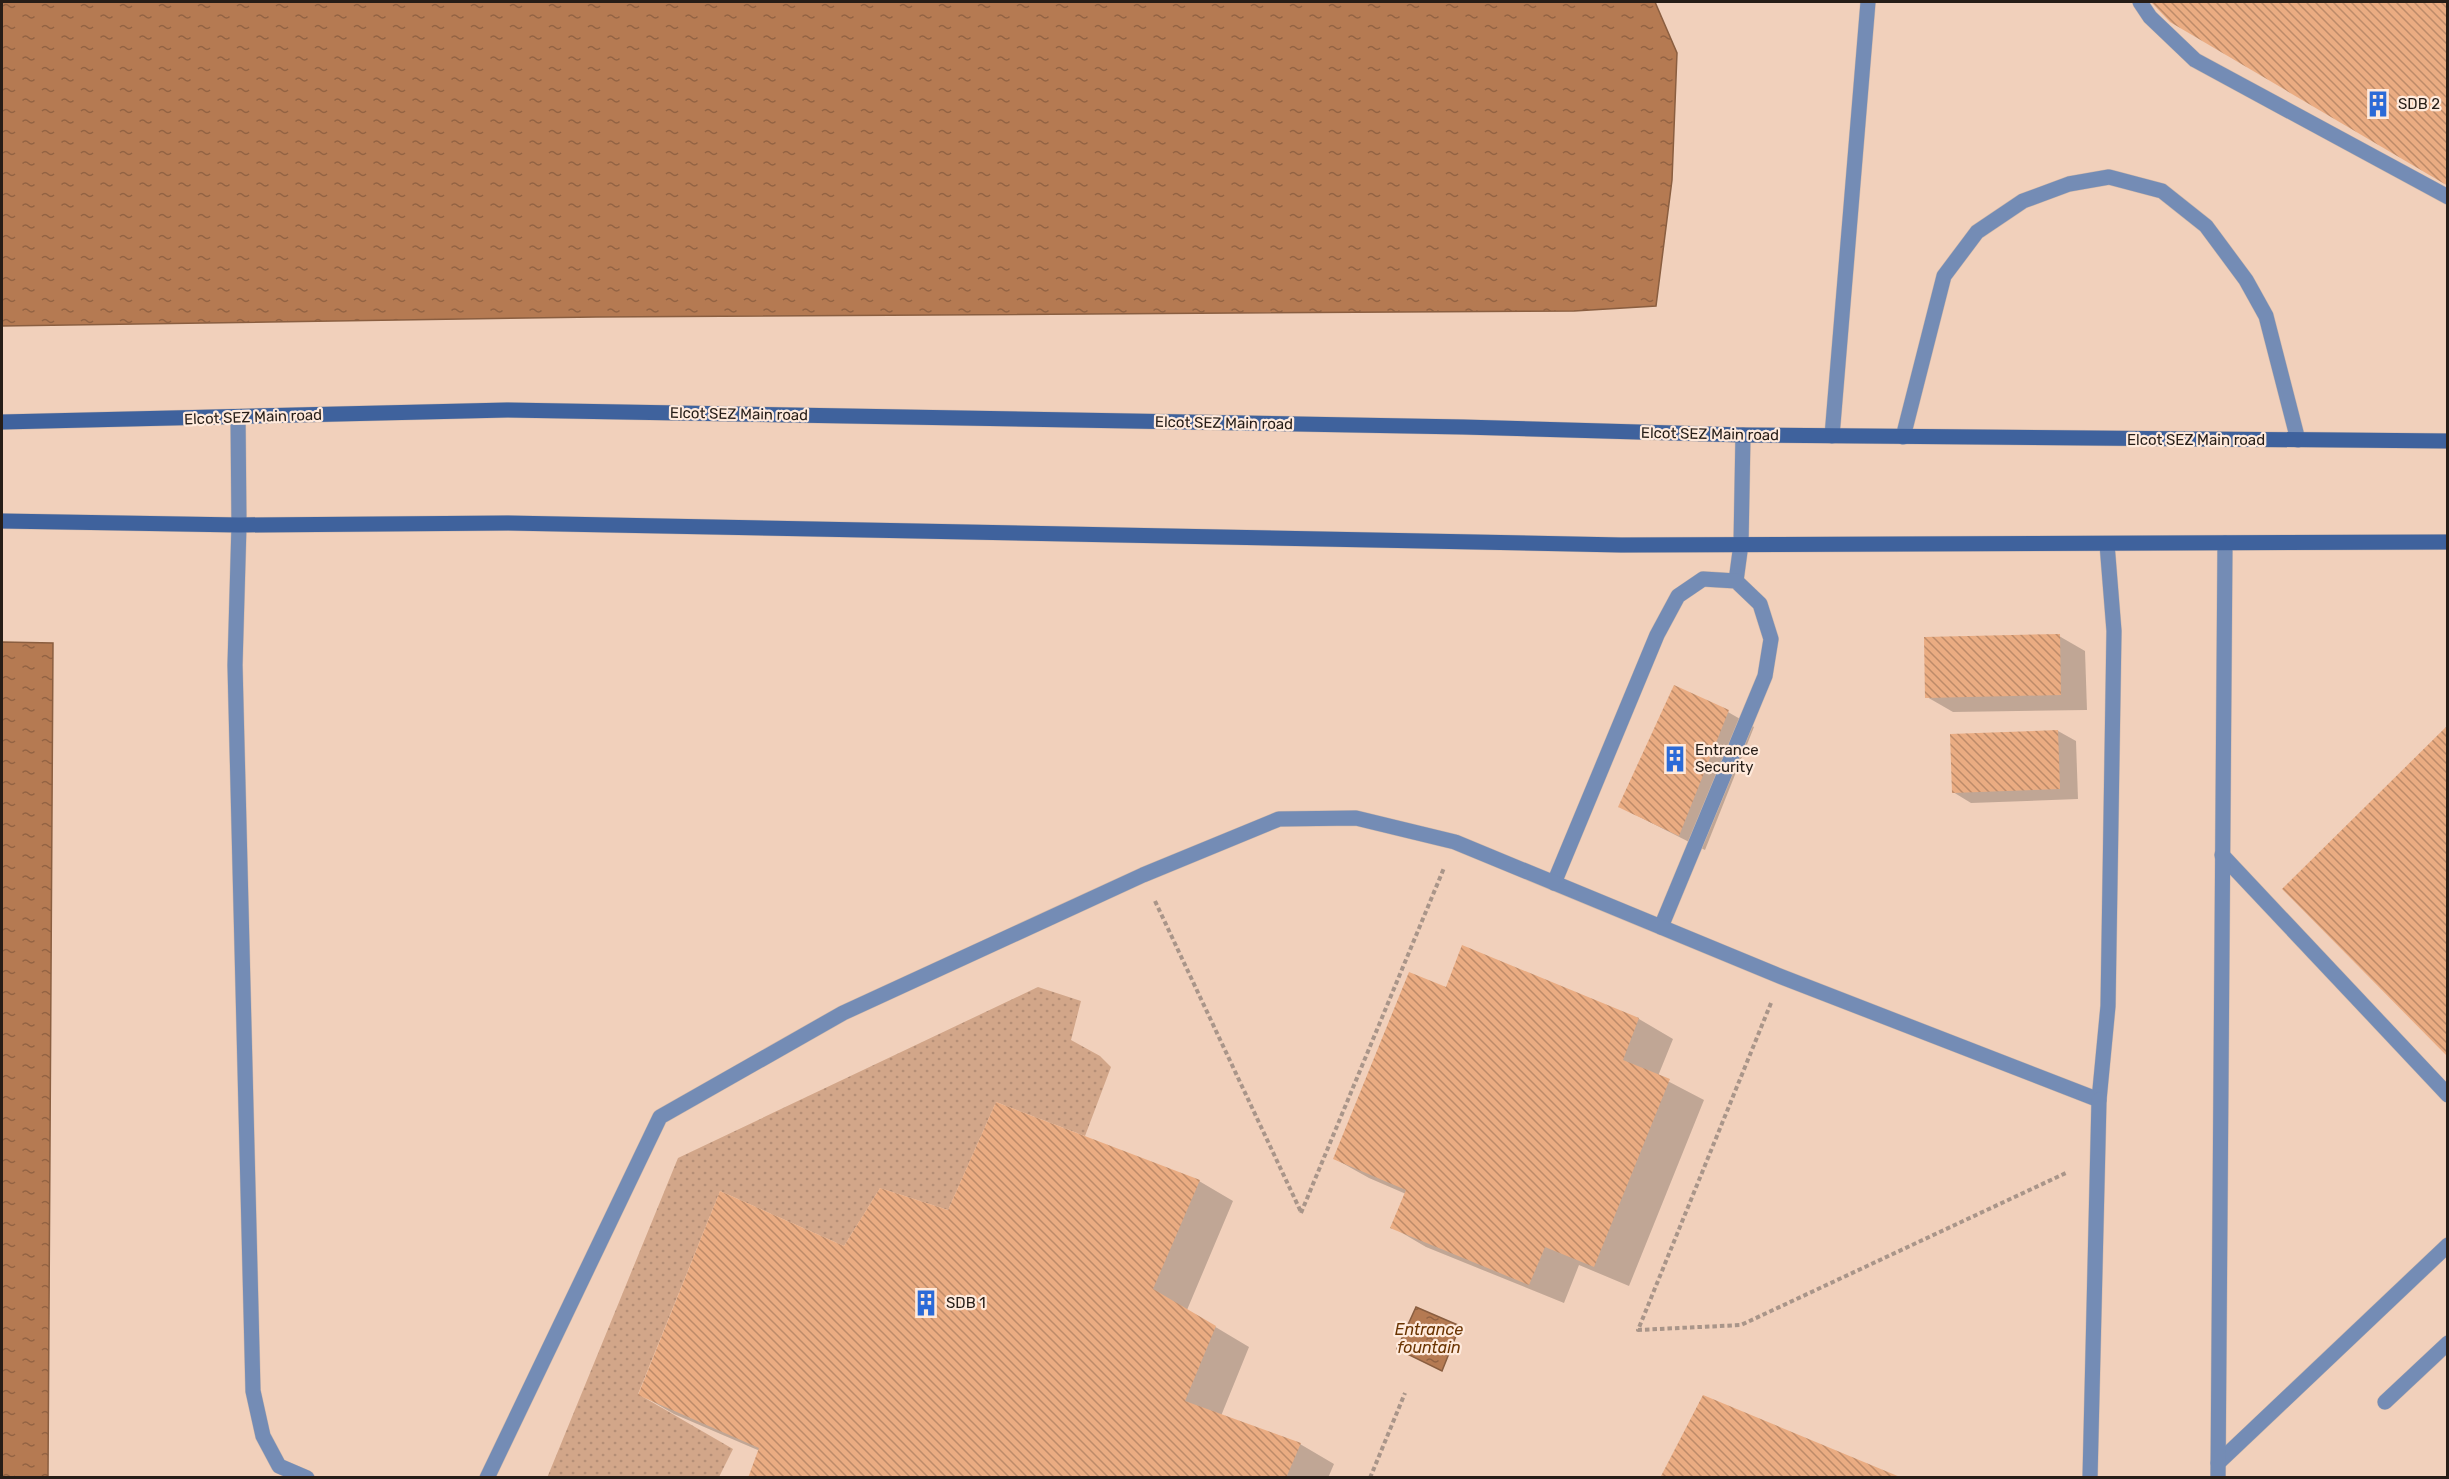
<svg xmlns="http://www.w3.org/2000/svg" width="2449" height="1479" viewBox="0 0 2449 1479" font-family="Rubik,sans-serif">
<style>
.built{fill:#f1d0bb}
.grass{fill:url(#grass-dots)}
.water{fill:url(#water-ripples);stroke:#8a5e40;stroke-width:1.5}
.shadow{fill:#0003}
.building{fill:url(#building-back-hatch)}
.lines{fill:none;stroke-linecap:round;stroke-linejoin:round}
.lane-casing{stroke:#d0b9ab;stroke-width:16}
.secondary-casing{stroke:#d0b9ab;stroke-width:16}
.path{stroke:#a99589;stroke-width:4;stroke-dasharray:4.5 3;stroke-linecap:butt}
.lane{stroke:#748cb5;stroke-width:15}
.secondary{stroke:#3f629d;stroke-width:15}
.labels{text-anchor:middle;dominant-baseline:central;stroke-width:4.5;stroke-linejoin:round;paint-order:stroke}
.poi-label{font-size:15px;fill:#261d17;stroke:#ffeadc;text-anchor:start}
.street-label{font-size:15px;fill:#261d17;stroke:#ffeadc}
.water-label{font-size:16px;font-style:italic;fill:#6a3300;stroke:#ffeadc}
</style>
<defs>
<pattern id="grass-dots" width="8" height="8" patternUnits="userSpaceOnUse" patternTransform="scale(1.5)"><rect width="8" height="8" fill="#d2a689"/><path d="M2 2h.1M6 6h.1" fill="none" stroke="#b48e76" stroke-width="1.8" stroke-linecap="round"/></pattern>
<pattern id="water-ripples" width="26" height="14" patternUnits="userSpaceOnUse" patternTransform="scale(1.5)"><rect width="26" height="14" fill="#b57a52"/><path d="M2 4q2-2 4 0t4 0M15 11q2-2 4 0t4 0" fill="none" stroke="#936343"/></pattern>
<pattern id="building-back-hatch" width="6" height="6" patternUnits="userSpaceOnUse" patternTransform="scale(1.5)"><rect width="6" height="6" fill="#eaac82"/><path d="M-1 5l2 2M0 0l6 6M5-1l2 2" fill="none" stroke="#bd8b69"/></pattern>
</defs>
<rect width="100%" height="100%" fill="#f5dbcb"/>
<polygon class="built" points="2,2 2447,2 2447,1477 2,1478"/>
<polygon class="grass" points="1038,987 1081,1001 1071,1040 1100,1056 1111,1067 1085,1136 996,1102 948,1210 880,1188 844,1246 720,1191 638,1394 733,1449 719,1477 547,1478 678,1158"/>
<g class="water">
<polygon points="2,2 1655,2 1677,53 1672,180 1656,306 1574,311 596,317 2,326"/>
<polygon points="2,642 53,643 48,1477 2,1477"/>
<polygon points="1416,1307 1460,1326 1442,1371 1397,1349"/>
</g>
<g class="shadow">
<polygon points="2153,2 2448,2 2448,184 2171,21"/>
<polygon points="2059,636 2085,651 2087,710 1953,712 1927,697"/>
<polygon points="1728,712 1754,727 1705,850 1620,807"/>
<polygon points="2058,731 2076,741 2078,799 1971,803 1953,792"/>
<polygon points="1463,947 1639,1019 1673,1039 1658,1076 1704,1100 1629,1286 1579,1265 1564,1303 1426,1247 1392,1227 1406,1194 1369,1178 1335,1159 1446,988"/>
<polygon points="1199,1181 1233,1201 1187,1310 1249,1347 1221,1416 1300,1444 1334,1464 1328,1478 749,1478 760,1451 674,1414 640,1394 845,1248 949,1212"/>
</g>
<g class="building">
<polygon points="2151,2 2448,2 2448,186 2170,22"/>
<polygon points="2060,634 2061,695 1925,698 1924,637"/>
<polygon points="1674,685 1729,710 1679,836 1618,807"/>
<polygon points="2448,725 2448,1057 2282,889"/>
<polygon points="2058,730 2060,789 1952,793 1950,734"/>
<polygon points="1462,945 1639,1018 1623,1060 1670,1079 1594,1267 1545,1247 1529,1285 1390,1228 1406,1190 1333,1159 1409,972 1446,987"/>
<polygon points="996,1102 1200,1180 1153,1289 1216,1326 1185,1401 1301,1443 1286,1478 748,1478 759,1448 638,1395 720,1191 844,1246 880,1188 948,1210"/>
<polygon points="1703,1395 1900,1477 1900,1478 1660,1478"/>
</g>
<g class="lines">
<g class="lane-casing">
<g id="lane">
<polyline points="2140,2 2150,17 2195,60 2448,197"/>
<polyline points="238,417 239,525 235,665 253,1391 263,1436 279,1466 307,1478"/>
<polyline points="1832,436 1868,2"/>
<polyline points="1903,437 1944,276 1977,232 2023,201 2069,184 2109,177 2162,191 2206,226 2246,280 2266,316 2298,440"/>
<polyline points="1736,581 1741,544 1743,435"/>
<polyline points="2222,855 2448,1095"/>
<polyline points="1554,883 1657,635 1678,596 1703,579 1736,581 1760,604 1771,639 1765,676 1661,927"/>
<polyline points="2385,1402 2448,1343"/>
<polyline points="2218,1463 2448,1245"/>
<polyline points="487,1478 660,1117 843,1013 1143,875 1279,819 1356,818 1455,842 1782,977 2099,1100 2108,1006 2114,631 2107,544"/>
<polyline points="2090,1478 2099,1100"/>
<polyline points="2218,1478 2225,543"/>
</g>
</g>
<g class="secondary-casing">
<g id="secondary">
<polyline points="2,422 507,410 1463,427 1743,435 2448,441"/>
<polyline points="2,521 239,525 508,523 1621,545 2448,542"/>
</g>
</g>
<g class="path">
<polyline points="1155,901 1301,1212"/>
<polyline points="1771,1003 1638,1330 1741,1325 2068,1172"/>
<polyline points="1301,1213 1444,868"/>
<polyline points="1370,1478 1405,1393"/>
</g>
<use href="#lane" class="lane"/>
<use href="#secondary" class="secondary"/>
</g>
<defs>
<g id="building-bare" transform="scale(2.07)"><path d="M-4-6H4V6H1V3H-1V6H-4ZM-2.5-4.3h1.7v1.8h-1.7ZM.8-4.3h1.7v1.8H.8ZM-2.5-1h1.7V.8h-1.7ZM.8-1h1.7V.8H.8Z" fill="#2b6ad7" stroke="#ffeadc" stroke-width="2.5" paint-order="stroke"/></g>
</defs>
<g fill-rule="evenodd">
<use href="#building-bare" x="2378" y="104"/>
<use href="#building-bare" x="1675" y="759"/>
<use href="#building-bare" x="926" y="1303"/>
</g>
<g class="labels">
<g class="poi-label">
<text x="2398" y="104">SDB 2</text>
<text x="1695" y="750">Entrance<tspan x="1695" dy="17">Security</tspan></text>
<text x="946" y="1303">SDB 1</text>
</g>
<g class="street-label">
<text transform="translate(739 414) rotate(1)">Elcot SEZ Main road</text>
<text transform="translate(253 417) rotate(-2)">Elcot SEZ Main road</text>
<text transform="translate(1224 423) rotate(1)">Elcot SEZ Main road</text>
<text transform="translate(1710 434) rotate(1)">Elcot SEZ Main road</text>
<text x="2196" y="440">Elcot SEZ Main road</text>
</g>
<g class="water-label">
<text x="1429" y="1329">Entrance<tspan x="1429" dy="18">fountain</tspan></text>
</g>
</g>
<rect width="2449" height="1479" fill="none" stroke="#261d17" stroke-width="6"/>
</svg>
